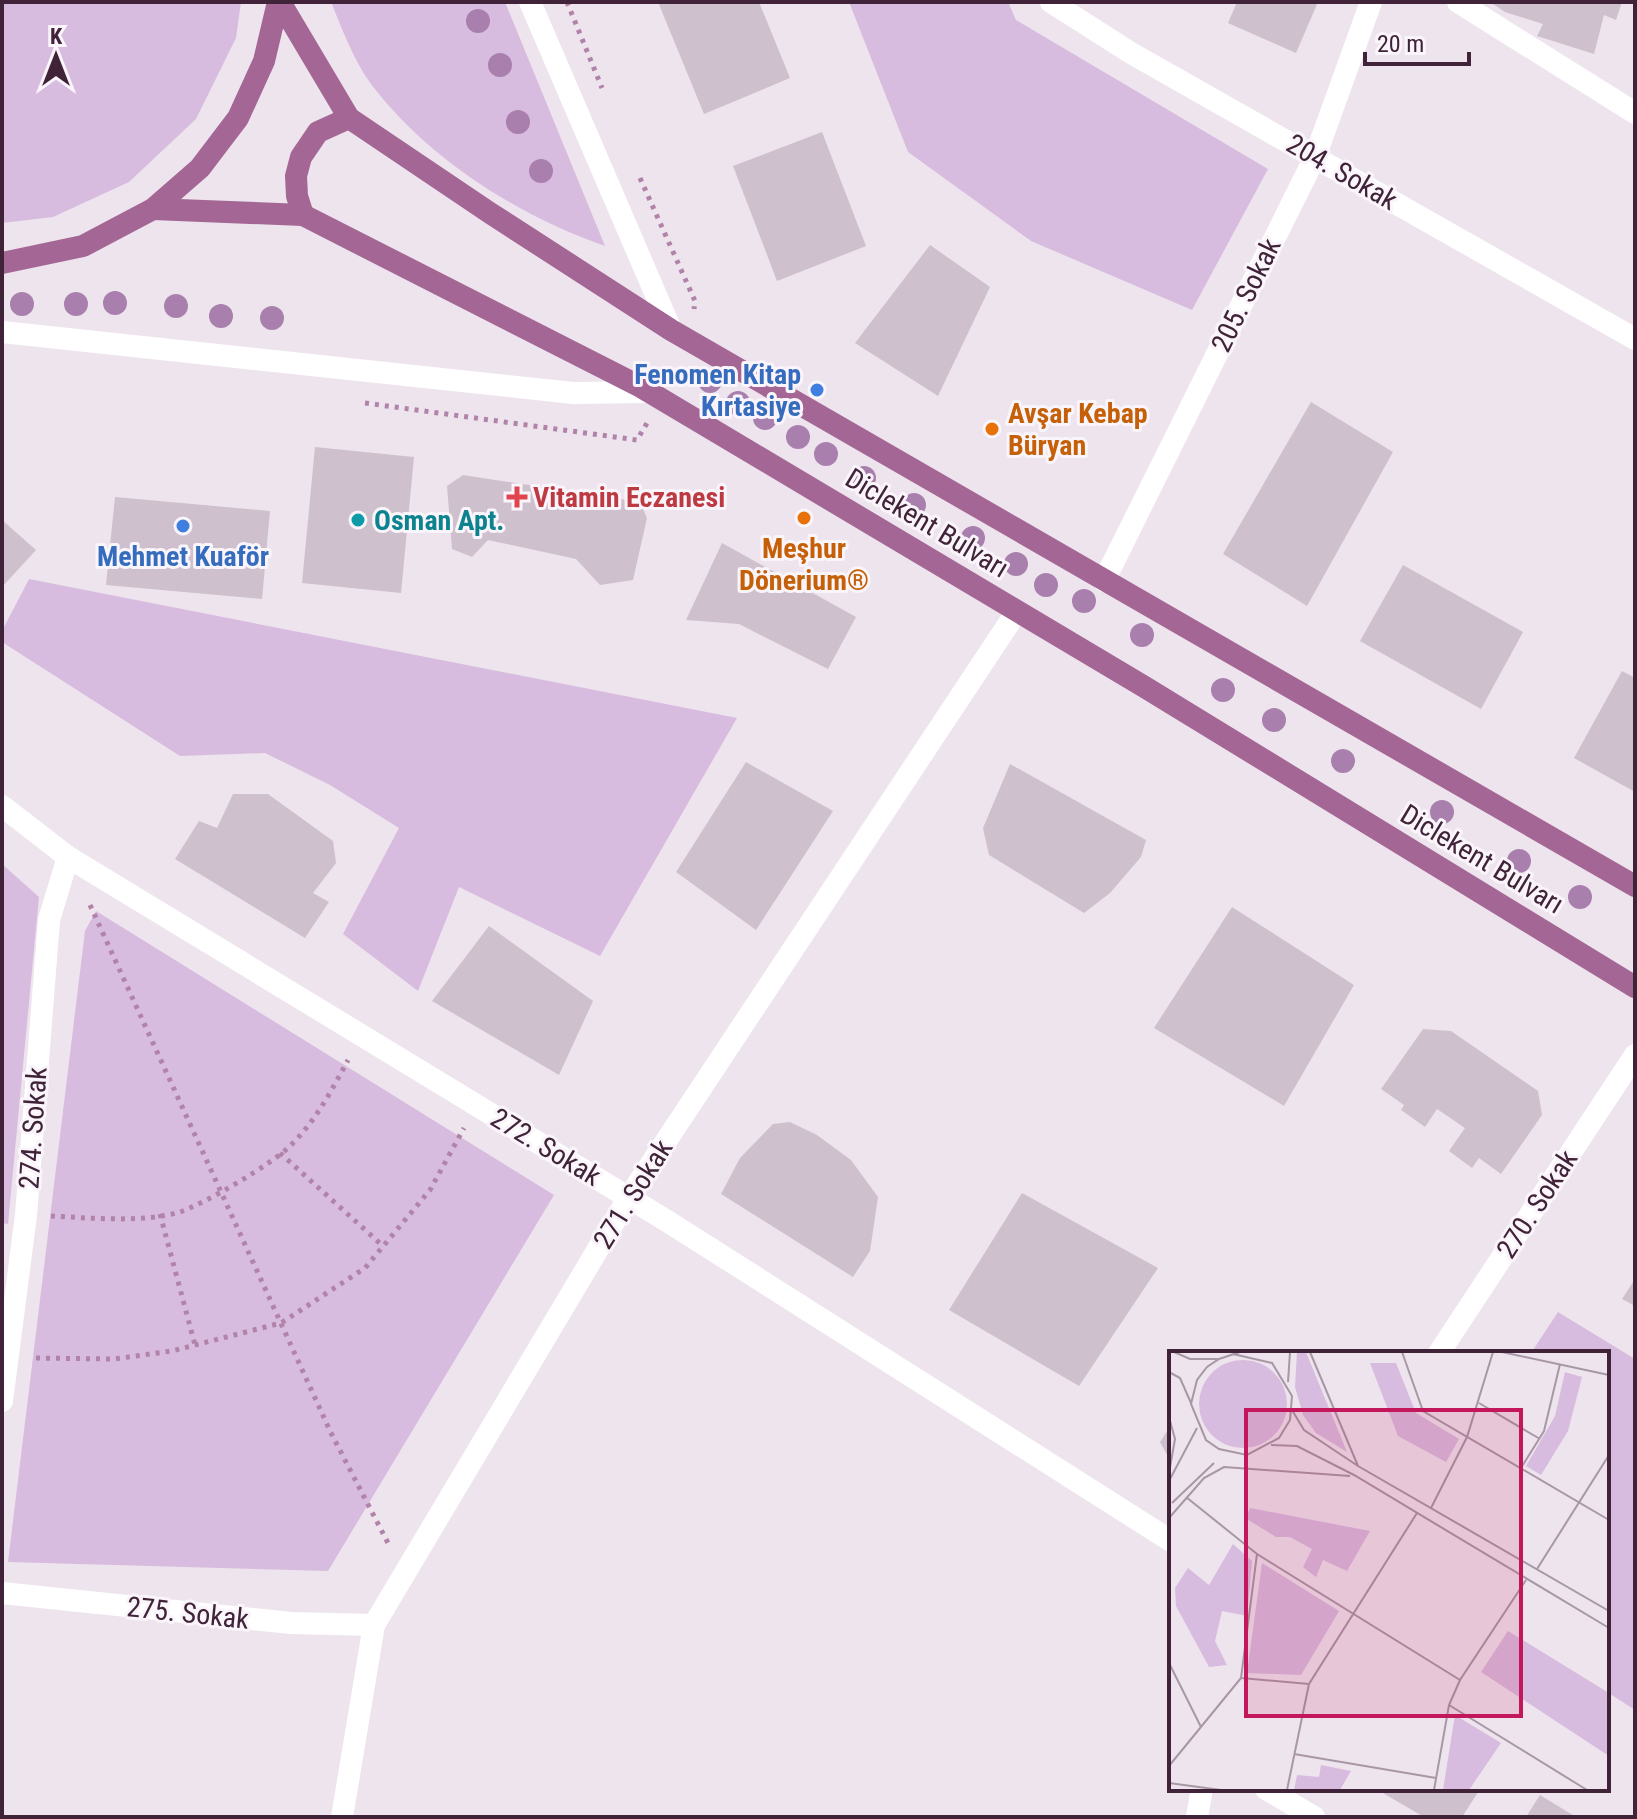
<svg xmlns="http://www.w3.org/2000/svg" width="1637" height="1819" viewBox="0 0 1637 1819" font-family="'Roboto Condensed',sans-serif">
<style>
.green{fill:#d7bcdf}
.building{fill:#cfc0ce}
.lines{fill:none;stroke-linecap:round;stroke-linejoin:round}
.path{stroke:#b283a9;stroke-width:5;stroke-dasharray:4 6;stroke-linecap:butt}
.minor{stroke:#fff;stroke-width:22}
.secondary{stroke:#fff;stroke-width:22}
.primary{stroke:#a46795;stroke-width:22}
.tree{fill:#a97fad}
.shop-dot{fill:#3f7fe0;stroke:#faf5fa;stroke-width:3}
.food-dot{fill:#e8710a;stroke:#faf5fa;stroke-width:3}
.health-dot{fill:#e0444e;stroke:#faf5fa;stroke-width:3}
.culture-dot{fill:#0f9aa8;stroke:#faf5fa;stroke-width:3}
.labels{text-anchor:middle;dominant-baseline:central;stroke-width:6;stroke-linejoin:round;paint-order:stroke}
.street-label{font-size:28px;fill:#402339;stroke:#faf5fa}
.shop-label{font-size:28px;font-weight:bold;fill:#366cbe;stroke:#faf5fa;text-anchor:end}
.food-label{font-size:28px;font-weight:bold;fill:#c56008;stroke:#faf5fa;text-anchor:start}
.health-label{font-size:28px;font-weight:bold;fill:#be3a42;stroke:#faf5fa;text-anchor:start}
.culture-label{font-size:28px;font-weight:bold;fill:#0d838f;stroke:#faf5fa;text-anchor:start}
.inset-road{fill:none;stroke:#a897a5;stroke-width:2}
.view{fill:#c2185b;fill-opacity:0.15;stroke:#c2185b;stroke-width:4}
.inset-edge{fill:none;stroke:#402339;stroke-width:4}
</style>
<rect width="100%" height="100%" fill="#eee4ed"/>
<g class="green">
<polygon points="2,2 241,2 236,38 196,119 129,182 53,217 2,223"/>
<path d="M331,2H505L605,246C518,216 427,158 371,84C354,61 342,29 331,2Z"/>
<polygon points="849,2 1008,2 1016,20 1268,169 1192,310 1031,241 908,152"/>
<polygon points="29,579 737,718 600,956 459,887 418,991 343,934 399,828 330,785 265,753 180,756 2,642 2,631"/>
<polygon points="2,864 39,897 8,1224 2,1223"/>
<polygon points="96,911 554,1195 328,1571 8,1562 85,931"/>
<polygon points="1558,1312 1635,1359 1635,1710 1607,1692 1607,1353 1531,1353"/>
</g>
<g class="building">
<polygon points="658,2 759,2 790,78 704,114"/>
<polygon points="1237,2 1318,2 1296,53 1228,23"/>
<polygon points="1490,2 1622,2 1616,20 1604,15 1594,54 1537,36 1543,24 1505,12"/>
<polygon points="822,132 866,246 777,281 733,166"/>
<polygon points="930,245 990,287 938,396 855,343"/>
<polygon points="1311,402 1393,452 1307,606 1223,554"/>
<polygon points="315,447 414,457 401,593 302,583"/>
<polygon points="463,475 640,502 647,518 633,580 600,585 576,559 488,540 472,557 452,549 447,486"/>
<polygon points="115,497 270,511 262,599 106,585"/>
<polygon points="2,520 36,550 2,587"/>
<polygon points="722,543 856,617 828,669 739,624 686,620"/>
<polygon points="1403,565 1523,632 1481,709 1360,641"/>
<polygon points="1622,671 1635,678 1635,792 1574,758"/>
<polygon points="746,762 833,811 756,930 676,872"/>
<polygon points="1010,764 1146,840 1141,857 1110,893 1084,913 989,855 983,828"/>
<polygon points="233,794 268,794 333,841 336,863 313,893 329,902 305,938 175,859 199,821 217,828"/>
<polygon points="1232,907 1354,985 1284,1106 1154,1028"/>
<polygon points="489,926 593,1001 559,1075 432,1001"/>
<polygon points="1423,1029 1451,1031 1538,1091 1542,1115 1501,1174 1479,1158 1472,1168 1449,1151 1465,1128 1437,1109 1425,1127 1401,1110 1404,1105 1381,1089"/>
<polygon points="790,1122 817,1135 851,1160 878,1197 870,1251 853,1277 721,1194 740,1158 773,1124"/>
<polygon points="1022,1193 1158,1268 1079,1386 949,1310"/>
<polygon points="1635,1279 1635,1306 1622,1299"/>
<polygon points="1171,1425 1171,1462 1160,1442"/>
<polygon points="1376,1789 1480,1789 1462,1817 1424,1817"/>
<polygon points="1540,1795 1576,1817 1526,1817"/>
</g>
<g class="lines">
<g class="path">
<polyline points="567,2 602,88"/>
<polyline points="640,178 695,301 694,309"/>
<polyline points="365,403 637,440 647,423"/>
<polyline points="90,905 331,1433 389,1545"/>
<polyline points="280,1153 383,1246"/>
<polyline points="160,1214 195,1345"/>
<path d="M51,1216C91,1218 142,1223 180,1212C204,1204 272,1164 290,1146C315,1122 332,1090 348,1060"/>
<polyline points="36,1358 114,1359 172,1351 281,1323 365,1268 430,1190 464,1128"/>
</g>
<g class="minor">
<polyline points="530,2 671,330"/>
<polyline points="1051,2 1131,53 1635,339"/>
<polyline points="1458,2 1635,113"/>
<polyline points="1104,581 1315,157 1371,2"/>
<polyline points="2,806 68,857 667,1221 1171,1541"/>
<polyline points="1439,1353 1635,1055"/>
<polyline points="2,1401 26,1215 49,920 68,857"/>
<polyline points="2,1593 291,1623 374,1625"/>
<polyline points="1266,1789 1314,1817"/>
<polyline points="342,1817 374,1625 629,1197 1017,611"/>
<polyline points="1197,1817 1202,1789"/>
</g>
<polyline class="secondary" points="2,332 573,393 649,392"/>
<g class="primary">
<polyline points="280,2 349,118 490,213 671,330 1635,886"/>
<polyline points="153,209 303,215 641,387 1143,686 1635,987"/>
<polyline points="303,215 297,196 296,176 301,157 318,132 349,118"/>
<polyline points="2,263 83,246 153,209 200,168 238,118 264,61 278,2"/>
</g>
</g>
<g class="tree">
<circle cx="478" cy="21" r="12"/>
<circle cx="500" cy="65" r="12"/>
<circle cx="518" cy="122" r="12"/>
<circle cx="541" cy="171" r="12"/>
<circle cx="115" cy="303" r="12"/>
<circle cx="22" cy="304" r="12"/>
<circle cx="76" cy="304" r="12"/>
<circle cx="176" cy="306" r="12"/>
<circle cx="221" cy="316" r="12"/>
<circle cx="272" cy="318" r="12"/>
<circle cx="710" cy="381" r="12"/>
<circle cx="738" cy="403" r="12"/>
<circle cx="765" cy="418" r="12"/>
<circle cx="798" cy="437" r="12"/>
<circle cx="826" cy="454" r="12"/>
<circle cx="864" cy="478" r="12"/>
<circle cx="914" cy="505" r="12"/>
<circle cx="973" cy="538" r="12"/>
<circle cx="1016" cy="564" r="12"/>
<circle cx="1046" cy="585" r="12"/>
<circle cx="1084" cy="601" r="12"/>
<circle cx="1142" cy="635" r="12"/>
<circle cx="1223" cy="690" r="12"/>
<circle cx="1274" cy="720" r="12"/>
<circle cx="1343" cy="761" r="12"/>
<circle cx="1442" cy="812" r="12"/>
<circle cx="1519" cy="861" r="12"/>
<circle cx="1580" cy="897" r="12"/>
</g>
<g class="shop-dot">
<circle cx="817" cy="390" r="8"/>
<circle cx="183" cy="526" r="8"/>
</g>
<g class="food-dot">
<circle cx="992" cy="429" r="8"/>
<circle cx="804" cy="518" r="8"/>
</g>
<path class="health-dot" d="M513 485h8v8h8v8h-8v8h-8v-8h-8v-8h8z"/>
<circle class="culture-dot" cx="358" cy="520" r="8"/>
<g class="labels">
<g class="street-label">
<text transform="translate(1342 172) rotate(30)">204. Sokak</text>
<text transform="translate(1246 295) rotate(-64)">205. Sokak</text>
<text transform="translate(927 523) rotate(31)">Diclekent Bulvarı</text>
<text transform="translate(1482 859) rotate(31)">Diclekent Bulvarı</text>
<text transform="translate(33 1128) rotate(-86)">274. Sokak</text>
<text transform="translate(546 1147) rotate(31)">272. Sokak</text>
<text transform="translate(633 1194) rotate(-58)">271. Sokak</text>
<text transform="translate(1537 1204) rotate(-57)">270. Sokak</text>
<text transform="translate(188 1613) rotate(6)">275. Sokak</text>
</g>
<g class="shop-label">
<text x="801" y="374">Fenomen Kitap<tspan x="801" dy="32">Kırtasiye</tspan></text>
<text x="183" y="556" text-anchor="middle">Mehmet Kuaför</text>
</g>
<g class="food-label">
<text x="1008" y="413">Avşar Kebap<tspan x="1008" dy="32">Büryan</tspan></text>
<text x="804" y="548" text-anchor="middle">Meşhur<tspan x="804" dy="32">Dönerium®</tspan></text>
</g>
<g class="health-label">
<text x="533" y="497">Vitamin Eczanesi</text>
</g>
<g class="culture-label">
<text x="374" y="520">Osman Apt.</text>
</g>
</g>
<g transform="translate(1169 1351)">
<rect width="440" height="440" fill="#eee4ed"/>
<path d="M128,1H137L178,101L147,82L134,64L126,36ZM30 53a44 44 0 1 1 88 0a44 44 0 1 1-88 0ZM201,12H227L247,62L290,88L277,111L229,85ZM396,21L413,26L399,80L372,124L357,115L386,65ZM81,157L201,180L178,220L154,209L147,226L134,216L143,198L121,186H107L76,167ZM64,193L83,210L78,265L53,260L46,290L58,314L40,316L7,255L6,237L19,217L40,234ZM93,212L170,260L132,324L78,322ZM339,280L440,342V405L312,321ZM286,364L332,392L300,439H274ZM152,414L182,420L171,439H125L128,424L150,426Z" fill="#d7bcdf"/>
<path class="inset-road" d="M5,1L21,8H50M141,1L189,115M233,1L254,60L440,169M333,1L440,24M64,3L103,12L123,45L121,69L110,87L78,104L50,98L37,89L22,53L28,29L38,16L50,8L71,1M0,21L11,27L22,52M119,31L121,1M310,52L371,88M123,59L135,79L189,115L440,260M0,66L6,88L0,122M102,94L128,95L185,124L440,277M352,117L375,80L391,13M0,130L28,77M17,146L88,203L291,329M3,152L45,112M262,157L298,86L324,1M0,167L35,127L55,116L181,125M368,218L440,104M0,312L32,376M72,327L140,333M280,354L418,439M125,403L267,427M0,415L72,327L88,203M0,432L52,439M118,439L140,333L248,162M265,439L280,354L291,329L357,229"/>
<path class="view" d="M77,59H352V365H77Z"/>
<rect width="440" height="440" class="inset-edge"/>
</g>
<rect width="1637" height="1819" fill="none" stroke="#402339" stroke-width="8"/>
<g transform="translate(56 56)" stroke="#faf5fa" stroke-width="6" paint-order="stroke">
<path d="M0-6L14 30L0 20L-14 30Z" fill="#402339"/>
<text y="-12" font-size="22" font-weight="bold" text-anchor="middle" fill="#402339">K</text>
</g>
<path d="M1365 52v12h104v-12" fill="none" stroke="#402339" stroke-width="4"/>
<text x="1377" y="52" font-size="24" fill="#402339" stroke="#faf5fa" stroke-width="6" paint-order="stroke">20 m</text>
</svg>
